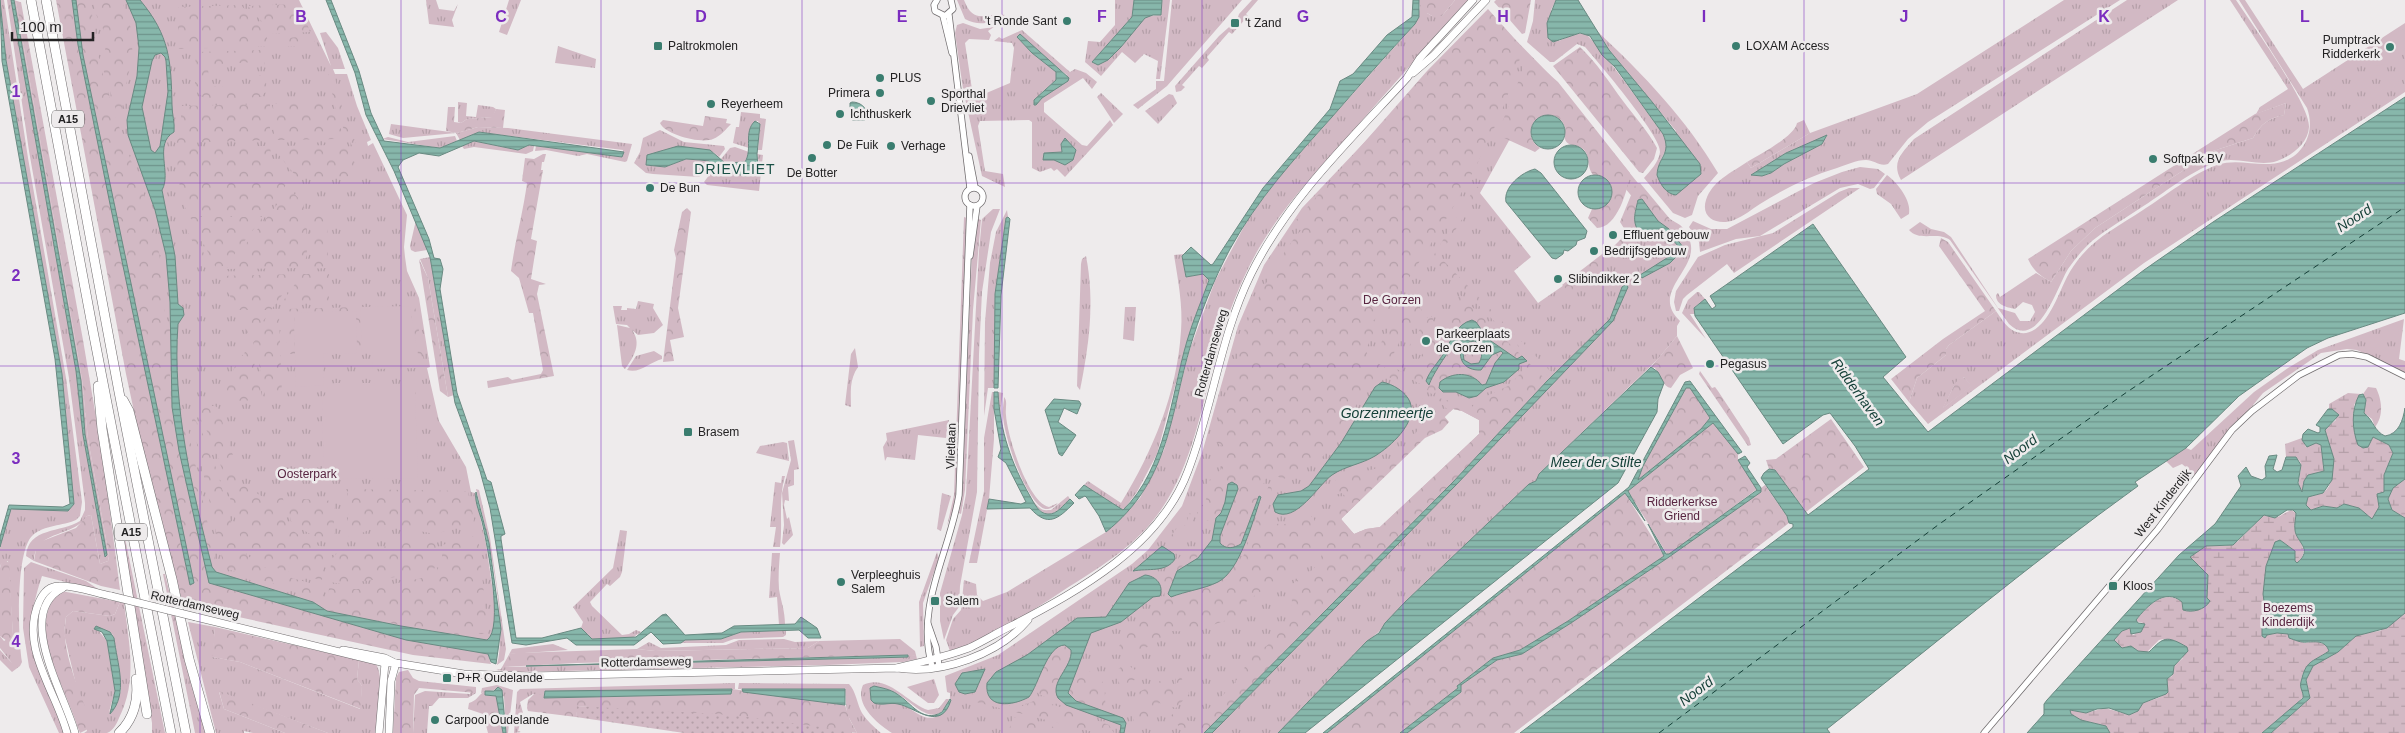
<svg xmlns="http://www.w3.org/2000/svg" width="2405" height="733" viewBox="0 0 2405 733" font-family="Arial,sans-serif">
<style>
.grass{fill:url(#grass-tufts);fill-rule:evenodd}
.forest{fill:url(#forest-crowns)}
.wetland{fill:url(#wetland-marsh)}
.garden{fill:url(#garden-dots)}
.pitch{fill:#d2b9c4}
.water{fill:url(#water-rules);stroke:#698a82;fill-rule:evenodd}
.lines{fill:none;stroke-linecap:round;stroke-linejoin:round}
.ferry{stroke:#154038;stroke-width:1;stroke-dasharray:6 5;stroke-linecap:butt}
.minor-casing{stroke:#716d6f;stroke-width:7}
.major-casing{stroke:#716d6f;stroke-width:8}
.highway-casing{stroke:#716d6f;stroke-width:10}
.minor{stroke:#fff;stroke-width:5.5}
.major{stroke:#fff;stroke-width:7}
.highway{stroke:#fff;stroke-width:9}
.major-bridge-casing{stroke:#716d6f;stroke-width:8;stroke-linecap:butt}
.major-bridge{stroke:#fff;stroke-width:7}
.grid{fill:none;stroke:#7b2cbf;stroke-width:1;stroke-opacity:0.55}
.poi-dot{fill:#3a7d6f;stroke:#eeebec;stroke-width:2}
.labels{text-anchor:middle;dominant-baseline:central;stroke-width:5;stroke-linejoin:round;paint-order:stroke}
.shield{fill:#eeebec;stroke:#605e5f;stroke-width:1}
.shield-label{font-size:11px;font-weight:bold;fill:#232223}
.poi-label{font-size:12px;fill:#232223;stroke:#eeebec;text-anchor:start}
.park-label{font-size:12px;fill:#582541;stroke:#eeebec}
.street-label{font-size:12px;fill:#232223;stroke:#eeebec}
.neighbourhood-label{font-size:14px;letter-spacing:1px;fill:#195046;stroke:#eeebec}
.water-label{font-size:14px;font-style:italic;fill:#154038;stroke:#eeebec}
.grid-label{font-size:16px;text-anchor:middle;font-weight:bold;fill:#7b2cbf;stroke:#eeebec;stroke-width:5;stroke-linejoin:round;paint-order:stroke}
</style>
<defs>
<pattern id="grass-tufts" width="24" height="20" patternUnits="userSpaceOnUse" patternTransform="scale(1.25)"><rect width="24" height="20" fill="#d2b9c4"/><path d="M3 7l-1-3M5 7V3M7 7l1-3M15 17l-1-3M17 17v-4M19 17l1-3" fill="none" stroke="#b49fa8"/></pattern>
<pattern id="forest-crowns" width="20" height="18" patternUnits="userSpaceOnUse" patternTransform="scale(1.25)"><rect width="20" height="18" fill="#d2b9c4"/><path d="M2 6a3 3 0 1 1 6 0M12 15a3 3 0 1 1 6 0" fill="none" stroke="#b49fa8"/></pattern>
<pattern id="wetland-marsh" width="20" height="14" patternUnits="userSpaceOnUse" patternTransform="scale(1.25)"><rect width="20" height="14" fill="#d2b9c4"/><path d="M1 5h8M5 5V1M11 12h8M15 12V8" fill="none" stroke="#b49fa8"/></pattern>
<pattern id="garden-dots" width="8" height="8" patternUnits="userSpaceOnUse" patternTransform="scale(1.25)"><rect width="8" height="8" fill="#d2b9c4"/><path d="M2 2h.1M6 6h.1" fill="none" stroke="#b49fa8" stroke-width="1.8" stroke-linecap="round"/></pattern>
<pattern id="water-rules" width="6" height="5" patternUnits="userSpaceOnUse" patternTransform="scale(1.25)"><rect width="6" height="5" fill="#87b7ab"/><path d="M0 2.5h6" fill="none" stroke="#6e948b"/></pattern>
</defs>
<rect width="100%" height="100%" fill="#eeebec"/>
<g class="grass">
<path d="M0,0H4L28,158L66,378L82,502L80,516L76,520C63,526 44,525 33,535C15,550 18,639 22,662L20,666L12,672L0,660V650L12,663L0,648V636L4,641L13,635L8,561L1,564L0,568V547L9,511L15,508L68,511L74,504L62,374L6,60Z"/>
<path d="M7,0H11L76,371L83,435L105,557L107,555L85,434L81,381L14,0L20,2H16L82,379L88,439L109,556L108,561L100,564L91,515L87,516C74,538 35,529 34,561L26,556C28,527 61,533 80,521L85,510V503L69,378L29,151Z"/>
<polygon points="68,0 299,0 331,66 320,33 326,32 338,48 345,69 333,69 335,74 347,74 357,106 371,140 367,142 368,146 373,143 407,215 404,247 405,257 407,271 419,298 430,367 427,368 439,421 466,467 471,492 475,493 486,544 496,613 493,635 489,639 483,658 188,593"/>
<polygon points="426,0 436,0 439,9 454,11 458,4 452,20 454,27 429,24"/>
<polygon points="509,0 521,0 507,35 499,32"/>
<path d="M957,0H964C974,26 986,12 1005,15C991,23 980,27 965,19Z"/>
<polygon points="1115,0 1134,0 1132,17 1092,62 1121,47 1144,18 1148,16 1161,15 1162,0 1170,0 1160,79 1156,79 1158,61 1144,54 1135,63 1122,52 1101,76 1085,62 1088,41 1100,42 1115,25"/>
<polygon points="1172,0 1242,0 1167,86 1138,109 1133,105 1156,89 1156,81 1164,81"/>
<polygon points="1252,0 1258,0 1246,14 1248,16 1232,34 1229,32 1207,57 1209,60 1202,68 1199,66 1182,85 1185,87 1181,91 1176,92 1175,86 1219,36 1237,20 1239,14"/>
<path d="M1419,0H1427V13L1432,16H1442L1455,0H1469C1429,44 1390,88 1351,133C1318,170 1284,205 1259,248C1241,280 1228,313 1218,348C1201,406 1193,469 1155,518C1131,549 1097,569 1064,590C1029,613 990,639 950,651L946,640L953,619L961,610L964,580L976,584L977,595L983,601L1007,592L1106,532L1140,498L1164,450L1189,352L1215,281L1249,217L1284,171L1415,24L1420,8Z"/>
<path d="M1535,0H1556L1551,10L1559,41C1566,38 1577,32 1585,34C1593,36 1653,120 1663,134C1672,154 1662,149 1660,165C1659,170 1659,176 1659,182L1676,131L1609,50L1598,32C1643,74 1687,120 1718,173L1698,196L1692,215L1685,218L1673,213L1644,178C1650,171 1659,162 1660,152C1662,137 1598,62 1585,47L1577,44L1554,62H1550L1527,42L1533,21Z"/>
<path d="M2064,0H2120L1928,122L1908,139L1888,164C1880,167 1874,160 1866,160C1856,160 1846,165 1837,168C1810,176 1784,189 1760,204C1752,209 1744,216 1734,220C1719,226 1700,219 1706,200C1712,181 1731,173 1747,162L1751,168L1810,133L1917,94ZM1827,136L1822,144L1784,164L1771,173L1767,175H1752L1786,153Z"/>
<path d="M2127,0H2178L1901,180C1891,162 1902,153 1914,139Z"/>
<path d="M2230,0H2236C2251,23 2310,104 2309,127C2308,144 2291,156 2277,161C2260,167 2239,157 2221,161C2194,168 2163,194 2139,209C2124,219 2107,229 2092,241C2083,249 2075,259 2068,269C2058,285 2038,352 2009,324L1950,240C1937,231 1919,242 1909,230L1920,222L1931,229L1944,232L1951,237L1998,308L2015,313L2020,321H2030L2035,312L2032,305L2023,302L2015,309C2006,307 1996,305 1996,295L1998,293L2000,297L2036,273L2051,282L2071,251L2095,228L2213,151L2253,138C2261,124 2268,118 2284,115L2286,103L2256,114L2260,107L2288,89Z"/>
<path d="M2239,0H2245L2303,89L2405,23V92L2144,263L1928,424L1909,402L1917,378L1946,355V349L1949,345L1996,311C2001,318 2006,327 2014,331C2043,344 2058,294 2067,277C2071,269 2076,262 2082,255C2098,236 2122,224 2143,210C2165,196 2192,174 2217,165C2235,159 2252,165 2270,164C2300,163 2317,135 2307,108ZM1964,377L1971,386L1943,408L1954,386Z"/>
<path d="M1488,12L1550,75L1668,220L1670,219C1673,221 1677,223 1680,225C1683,227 1685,232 1687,235C1707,266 1647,290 1680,321L1677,326V336L1657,360L1539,474L1536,481L1529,484L1405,602C1393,615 1381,633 1367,641L1278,733H1212L1456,485L1613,319L1189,733H892C878,724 854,705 863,685C888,673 909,705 928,710L939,708L946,699H949C937,733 912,702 898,694C890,690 879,690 870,688L871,697L879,704C887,705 895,702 903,705C909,707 914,712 920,715C937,724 951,710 950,693L947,692L945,676L998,655L1132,564L1148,550L1182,506L1202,453L1238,326L1264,265L1302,208ZM1548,95L1634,199L1628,241L1538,303L1514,271L1531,257L1480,193L1528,106ZM1453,409L1462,411L1479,420V434L1380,527L1366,529L1354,534L1341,519Z"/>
<path d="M963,23L980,29L994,27L988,31L991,35L989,40L969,39L965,43L973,96L977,97L1010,83L1014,48L1012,43L994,41L999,37L1002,39L1022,30L1070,72L1075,69L1086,73L1097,82L1092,89L1083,78L1044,103V112L1082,145L1087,146L1110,120L1113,125L1065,177L1057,169L1054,171L1051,168L1040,172L1032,168V122L1029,120L980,121L978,126L985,171L1003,174L1005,187L982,176L963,89L955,33L957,25ZM1017,37L1067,75L1038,102L1041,93L1056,80V72L1032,53ZM1067,140L1073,147L1065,165L1044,153L1062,152L1061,144Z"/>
<polygon points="558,46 596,59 595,68 555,63"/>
<polygon points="1101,93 1123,114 1114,123 1097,97"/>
<polygon points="1169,94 1173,95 1177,103 1158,124 1145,111"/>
<polygon points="458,102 467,103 466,116 476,117 478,105 493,107 496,109 493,117 467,119 461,123 458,122"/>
<polygon points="741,112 760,114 760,118 766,119 762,150 758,150 760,124 758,121 755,121 748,139 749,148 733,143 736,127 739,127"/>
<polygon points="391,124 457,133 478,127 508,128 632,144 627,161 625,162 587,154 578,156 546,150 535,151 536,146 622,157 623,150 479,132 460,140 456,133 403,138 389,134"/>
<polygon points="660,130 684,142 724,146 725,149 719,157 713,152 646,165 665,167 686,159 709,161 713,164 699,177 653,174 646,173 634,163 640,152 643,138"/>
<polygon points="455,136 457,141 440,148 382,139 388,137 408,142"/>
<polygon points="474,141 518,150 529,145 534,146 533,151 526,154 474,147 464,149 462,146"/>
<polygon points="735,147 749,152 745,162 725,163 721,159 730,148"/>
<polygon points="757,154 763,155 759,191 707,185 704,182 716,166 722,171 759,163"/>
<polygon points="1860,167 1878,169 1885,174 1874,188 1870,189 1858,184 1840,188 1760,236 1736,239 1700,252 1699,242 1689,227 1693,221 1711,229 1727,229 1814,183 1842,172"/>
<path d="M1887,175C1897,182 1912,201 1909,214L1901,219L1891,204L1877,194L1876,189Z"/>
<polygon points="1849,188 1860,188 1734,273 1727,264 1687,295 1683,299 1679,311 1676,311 1674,302 1676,291 1698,257 1725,245 1773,233 1839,192"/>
<polygon points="993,209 1000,209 991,232 982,292 979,354 977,492 960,586 959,607 953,615 944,640 940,621 940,593 962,515 966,494 979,251 982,219"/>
<polygon points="1007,210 1008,217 1006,218 995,294 994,388 988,388 984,416 985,322 990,263 996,232"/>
<polygon points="964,217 967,218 957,489 953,510 947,526 954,495"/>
<polygon points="976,218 981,220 973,310 965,490 961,514 959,513 962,490 972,252"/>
<polygon points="416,220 427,250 415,252 411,250 410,246"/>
<path d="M1184,254L1182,256L1186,277L1203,274L1209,279L1187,341L1157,454L1137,492L1125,508L1121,510L1084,485L1088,481L1121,503C1153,451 1177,393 1181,331C1183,306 1178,280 1174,255Z"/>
<path d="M1086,256C1095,302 1089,345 1080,390L1077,386L1081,264L1082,259Z"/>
<polygon points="430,257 454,395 448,397 428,278 420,259"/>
<polygon points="1697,292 1699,292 1705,299 1696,306 1695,314 1690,314 1706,339 1682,313 1688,300"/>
<path d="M638,301L654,304L653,308L663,325L654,333L638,335L632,330C642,343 634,357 625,369L622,366L617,325L630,328L627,325L616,324L613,306H622L621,310H627V308L636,309Z"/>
<polygon points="1125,307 1136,307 1134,341 1123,339"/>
<polygon points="2404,319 2399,359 2405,361 2405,373 2357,350 2347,349 2321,353 2263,393 2195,475 2182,464 2173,468 2166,461 2186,448 2191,450 2254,392 2288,368 2318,350"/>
<path d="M855,348L858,367C849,380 851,392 851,407L845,405L851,354Z"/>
<path d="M654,351L662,356V359C650,362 640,374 627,370L636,356Z"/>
<polygon points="992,392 994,392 994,439 989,499 977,563 969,563 984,491 984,438"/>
<path d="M998,392L1003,393C1002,400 1000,408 1001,416C1002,437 1023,495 1040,508C1043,511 1047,510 1051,510L1068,496L1070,499C1065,504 1057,514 1049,514C1040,514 1034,503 1030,497C1010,463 1000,430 998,392Z"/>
<path d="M1004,397C1008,401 1005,408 1006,415C1007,435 1028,503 1049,507L1058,503C1054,507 1047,512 1041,507C1024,495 1004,436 1003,416C1002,410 1004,403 1004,397Z"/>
<polygon points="949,420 946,438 918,435 915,460 887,457 885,461 883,447 887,440 886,433"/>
<polygon points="794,440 799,469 794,470 794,485 788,487 789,501 785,500 784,505 787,519 789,517 793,535 784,545 782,543 784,525 782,493 791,460 788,441"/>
<polygon points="783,442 787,443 789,461 756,453 760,446"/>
<polygon points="110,465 165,733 152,733 152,723"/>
<path d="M782,476H785C778,500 783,523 780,547H773L776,527H770L775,482L781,483Z"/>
<path d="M476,489L479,490L490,538L506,649L504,660L497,665C508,619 488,537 476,489Z"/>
<polygon points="942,493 951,496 941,531 937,529"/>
<polygon points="620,530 627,531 622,572 620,577 610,586 607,584 590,602 592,606 622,635 629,634 636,630 641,632 632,638 592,639 581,628 583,622 573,607 613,568"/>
<polygon points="937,552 939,558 923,603 924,646 920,647 919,602"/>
<path d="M772,553H780C779,565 778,577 779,589C781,602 785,610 785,625H779L777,597L769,598Z"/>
<path d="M31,562L86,581L101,591L42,576C36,594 31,614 30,633C29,655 56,710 65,733H59L29,667L23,628L24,568Z"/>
<polygon points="163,574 165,574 192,686 206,733 195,733"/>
<path d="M120,602L124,603C129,643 138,681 119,718C117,723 113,731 107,733C100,733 90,733 84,733L87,731L64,634L66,617L73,611L110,616L115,614ZM95,626L110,632L113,635L121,691L109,712L115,691L107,641Z"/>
<path d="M188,622L215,627L213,657L240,662L360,709L362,686L357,679L359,660L376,664C385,679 378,715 375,733H328L219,692L224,709L285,733H253L244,731V733H216Z"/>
<polygon points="786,630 786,635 783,637 734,639 723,643 681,643 685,640 721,639 741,632"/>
<polygon points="784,639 795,642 819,641 808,648 655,651 637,649 649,642 661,648 726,645 739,640"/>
<polygon points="553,644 568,650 510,654 505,667 874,658 916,655 917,659 903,662 826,665 515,672 496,670 501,669 512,649"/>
<polygon points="934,679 939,695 934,703 928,703 907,687"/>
<polygon points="735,683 735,689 545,691 544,694 533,694 520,702 523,713 518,731 521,732 514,733 517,692 520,689"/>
<path d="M739,683L849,684C856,691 857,704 862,713C867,721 874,727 881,733H857L847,714L845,689H738Z"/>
<polygon points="497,685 513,690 508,733 506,733 504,697 498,689 481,693 482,688"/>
<polygon points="425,691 470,694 471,691 476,693 468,698 439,698 432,706 429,706 427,733 413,733 415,695"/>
</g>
<g class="forest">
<path d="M56,0H72L78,45L110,204L189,584L194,583L83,55L76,0H91C95,80 128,144 151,219C162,254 164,291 165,328L171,329C171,348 170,367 170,387C173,450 195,521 209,583L406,640L488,654L491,664L413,655L183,605L144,458L126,374Z"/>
<path d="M94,0H121C147,55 120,75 122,128L103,69L106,42L102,25L95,13Z"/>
<polygon points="1427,0 1455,0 1442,16 1432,16 1427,13"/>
<polygon points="1496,0 1531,0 1525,33 1522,34 1494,2"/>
<polygon points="16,2 21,2 83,340 104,465 120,590 101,586 34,561 37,543 76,528 87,516 91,515 100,564 108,561 109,556 88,439 82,379"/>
<polygon points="300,4 310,32 273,34 248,6"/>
<polygon points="241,5 266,34 269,46 178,49 178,7"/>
<path d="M1488,9L1521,46C1521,64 1513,80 1507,97C1479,172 1435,238 1392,304L1373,321L1378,324L1366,349L1368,357L1405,380C1394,384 1387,372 1376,375L1321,459L1301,467L1286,478L1283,479L1268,472L1241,544C1234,548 1226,549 1220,543V536L1238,489L1228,484C1228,499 1223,516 1208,521L1197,513C1206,503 1209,496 1207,482C1219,474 1228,464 1226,449L1216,442L1220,428L1218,424C1221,414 1230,386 1226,377L1238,372C1238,364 1237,356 1239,349C1244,320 1285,241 1308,224L1296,220L1427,71Z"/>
<polygon points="311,36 317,45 273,47 275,39"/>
<path d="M1580,47C1597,63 1609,82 1623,101C1635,117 1648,131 1657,148L1654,159L1643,173L1639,172L1553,66Z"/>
<polygon points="262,50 265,66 256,67 254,62 208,65 209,86 241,88 257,86 258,75 265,75 267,90 261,97 206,100 195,90 195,63 197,52"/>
<path d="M1533,60L1558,82L1630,173C1628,190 1617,228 1597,228L1588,218L1592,209C1611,209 1619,189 1604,177L1593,175C1586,166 1591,158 1584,150C1578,144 1567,147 1565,139C1564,136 1566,131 1565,127C1560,113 1543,112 1534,122C1528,132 1530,141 1540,148L1535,152L1502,137L1498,133L1526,62Z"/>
<polygon points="328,74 334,74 344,115 357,146 353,148 337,115"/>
<polygon points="330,102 360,176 303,178 299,180 274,149 274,146 337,145 337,139 274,140 273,104"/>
<path d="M2286,103L2284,115C2268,118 2261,124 2253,138L2213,151L2095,228L2071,251L2051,282C2039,275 2033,270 2028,259L2255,114Z"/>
<polygon points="270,104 270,140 175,143 181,118 181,106"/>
<polygon points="448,107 455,107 454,122 461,123 467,119 492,117 496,109 505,110 503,128 478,127 457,133 446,131"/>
<path d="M705,116L727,119L726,123L731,124C726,129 721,136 713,139C702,144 665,135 660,123L663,120L703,126Z"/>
<path d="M1804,120L1810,133L1751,168L1747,162C1759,155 1795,136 1797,123Z"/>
<polygon points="270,146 272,165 286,185 268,210 187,211 181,199 176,148"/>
<path d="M543,154H546L544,162H542L541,170H543L531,239L537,241L531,279L546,284L539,285L537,294L554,376L488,388L487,381L508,377L512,380L541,374L543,370L533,313H529L519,278L511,271C515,241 523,213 527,183L522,181L525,158L534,159Z"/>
<path d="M1636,183H1640L1670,219L1662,224L1637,206L1633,215C1644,240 1643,237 1621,253L1614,246L1627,233L1620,222Z"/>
<polygon points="1476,186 1481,189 1439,256 1555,376 1551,379 1432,258"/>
<polygon points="289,188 302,202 305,210 273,210"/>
<polygon points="687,208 691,212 678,308 684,337 670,340 674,361 663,362 676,258 674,250 682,212"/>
<polygon points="186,216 211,268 206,268 180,217"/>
<polygon points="268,216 306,216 307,255 302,268 226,269"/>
<polygon points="310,216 327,216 328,268 306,269 311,255"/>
<polygon points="190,217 263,217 226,265 216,268"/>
<polygon points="1659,228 1662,228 1679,247 1678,251 1662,263 1645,238"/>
<polygon points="1941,238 1948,242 1996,311 1949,345 1946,349 1946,355 1917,378 1909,402 1891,379 1943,339 1985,311 1939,246"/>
<polygon points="1610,248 1616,256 1571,293 1562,285"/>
<polygon points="419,259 428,278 448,397 440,391"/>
<polygon points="298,274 271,310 237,310 220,276"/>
<polygon points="302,274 329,274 329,302 281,304"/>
<path d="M1460,295L1522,356L1517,360L1488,339L1476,322H1466C1449,342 1438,365 1419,384L1408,376Z"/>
<polygon points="1408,298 1422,310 1413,321 1414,324 1412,327 1409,326 1403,336 1405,338 1403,341 1400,340 1389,364 1379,358 1376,351"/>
<polygon points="410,306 415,306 425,368 420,368"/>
<polygon points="360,307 362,352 357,353 355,311 294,313 295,354 287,354 286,309"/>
<polygon points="1429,315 1434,318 1404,363 1402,372 1395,368"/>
<polygon points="240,316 267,316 250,338"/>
<polygon points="272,316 279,316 282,395 265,396 258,358 253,343"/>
<path d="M1677,336L1693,368L1680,375L1671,388C1663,387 1660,376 1655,368L1651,367Z"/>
<path d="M1459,339L1463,344L1459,352L1461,360L1481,370L1492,355L1501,351L1503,353L1495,363L1486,384L1482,385C1471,370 1455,374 1440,382L1439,388L1433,395L1427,390C1432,377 1449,347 1459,339Z"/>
<path d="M1475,341C1483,347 1483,354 1479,363L1471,364L1464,360L1463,353L1469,342Z"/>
<path d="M250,346L263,400L226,401C226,378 236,363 250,346Z"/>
<path d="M1524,361H1527L1547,381L1453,482L1204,733H1182L1181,728L1169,717L1174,713L1182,719L1194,722C1214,703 1242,682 1250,655C1269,650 1292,621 1292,602C1292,597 1290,591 1290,586C1305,573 1319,572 1323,549L1317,546L1295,567L1243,604L1238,616L1193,632L1172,631L1152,646L1114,655L1126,634L1143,612L1165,601L1164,590L1158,578L1166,574L1169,575C1180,556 1180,549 1204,550C1197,558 1192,560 1184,565C1175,571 1170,584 1168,594L1173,596C1202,581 1225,591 1239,555L1243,557L1270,482C1277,499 1259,509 1272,523C1284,526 1298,523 1308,515L1313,517L1316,524C1326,523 1345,508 1347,498L1342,493L1328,497L1326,494C1332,470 1366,474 1383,466C1399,458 1425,424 1429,408L1415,387L1432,402L1449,422L1442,430L1425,438L1341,519L1354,534L1366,529L1380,527L1479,434V420L1462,411L1453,409L1450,412L1435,397L1472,407L1478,400L1508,386L1522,372Z"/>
<polygon points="1700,371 1712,388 1715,387 1718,391 1749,438 1751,445 1748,446 1746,443 1699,374"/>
<polygon points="1964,377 1972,386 1942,409 1956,382"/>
<polygon points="1690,387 1710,418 1701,429 1637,481 1643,466 1686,388"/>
<path d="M2368,387L2376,388C2382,400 2384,416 2375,427L2372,419L2364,413L2366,400L2363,394Z"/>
<polygon points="178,404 185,415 217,568 220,574 212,567 200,518"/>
<path d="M192,406H215L218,408L242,484L263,497L283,498C284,505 284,515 287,522C292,534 318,549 331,548L325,556L322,580C291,573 259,568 241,539C228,493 220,445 192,406Z"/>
<path d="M193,416C217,454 224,501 237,543C257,572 289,577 322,586V599L224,568L192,421Z"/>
<polygon points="1831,419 1864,467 1806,512 1779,475 1769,469 1766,460 1776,459"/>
<polygon points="1713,422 1738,454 1738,460 1757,489 1669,555 1667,554 1628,491"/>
<polygon points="1765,485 1787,516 1789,523 1514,733 1407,733 1461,692 1461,685 1497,660 1522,654 1571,623 1669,557 1761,492 1761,488"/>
<polygon points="346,489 466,491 468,492 474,520 472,523 435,534 387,525 378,526 348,539 348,495"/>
<polygon points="1625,493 1664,556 1568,621 1520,650 1493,658 1457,686 1458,688 1400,733 1327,733"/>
<path d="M286,498L334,501V542C317,540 304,531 291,521Z"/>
<path d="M1189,513L1194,515C1192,526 1191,535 1182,542L1170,537L1181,523L1186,526Z"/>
<path d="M478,535L488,634H477L476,639L327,611L329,588C363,593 402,582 435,575L442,560V545Z"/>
<polygon points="407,538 437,538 436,565 434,569 418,574 342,584 330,582 331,560 338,552 373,551"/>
<polygon points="5,560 9,563 13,635 7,641 0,636 0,568 2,561"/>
<path d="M61,591L120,602L115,614L110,616L73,611L66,617C59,648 81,693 91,723L90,728L80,733L78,728C67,690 23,623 61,591Z"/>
<polygon points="215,627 359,660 357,679 362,686 361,709 240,662 212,657"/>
<polygon points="900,639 915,651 916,655 908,657 908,655 577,663 504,667 510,654 516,653 637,649 655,651 808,648 819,641"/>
<path d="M1063,644L1070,648C1075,663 1060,674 1056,687C1055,693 1057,694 1054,699C1047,698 1038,695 1034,689L1051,653Z"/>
<polygon points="1126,664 1140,673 1137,679 1120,686 1117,675 1118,669"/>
<path d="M1077,668C1108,674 1104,684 1106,712L1076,701L1068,695Z"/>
<polygon points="408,670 413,678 419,681 476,687 476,693 419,688 414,695 413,733 393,733 396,678 399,672"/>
<polygon points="1176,673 1180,675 1189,694 1176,708 1159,703 1159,709 1146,725 1133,723 1139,692 1160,681 1173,688 1176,687"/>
<polygon points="978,688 987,690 998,704 1010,705 1011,711 1038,699 1109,725 1114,733 1097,733 968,700 968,694"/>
<polygon points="732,689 845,705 850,720 857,733 578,706 576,717 528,711 527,708 528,700 534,694 544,694 545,698 731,694"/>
<polygon points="219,691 328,733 285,733 224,709"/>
<path d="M485,691V695L496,696L503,733H488L483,714L468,709L469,703C477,701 478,695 485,691Z"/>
<polygon points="1013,717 1078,733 1008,733"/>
</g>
<g class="wetland">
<path d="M2348,393L2361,394L2354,405L2355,434L2369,444L2373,437L2389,445L2393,453L2384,475V492L2377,496L2379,507L2372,520L2359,508L2343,504L2337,508L2323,506L2311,510L2306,505L2308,497C2313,495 2320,495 2324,492C2340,480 2327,446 2324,430L2336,420L2332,409H2329V404Z"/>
<path d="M2302,438L2306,447L2316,443L2321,445L2324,471L2308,475L2302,492C2291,478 2315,457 2286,457L2285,444Z"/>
<polygon points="2405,477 2405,518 2392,510 2388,499 2393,488"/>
<path d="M2291,510L2296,513L2295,531C2300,543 2310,552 2297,563L2295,561V551L2280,540L2266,566L2264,598L2269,608L2267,635L2277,633L2288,634L2290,638L2305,643L2315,641L2327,645L2329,651C2315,660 2302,665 2301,683C2300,686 2303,691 2304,695L2297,704L2262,733H2110L2106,726L2081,720L2071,714L2070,710L2086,713L2105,708L2126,714L2135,713L2143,703L2158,698L2168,692L2167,679L2172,676L2174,666L2183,658L2164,639L2159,640L2146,653L2138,651L2129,646L2122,648L2114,640L2122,631L2130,628L2131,634L2134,635L2143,623L2135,621L2136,620C2148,606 2164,588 2182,602V608L2192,611L2206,607L2208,575L2189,557L2206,546H2225L2237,542L2264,515L2278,517Z"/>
<polygon points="2405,613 2405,733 2271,733 2306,702 2310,695 2306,680 2312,666 2338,652 2356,636 2368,632 2380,631"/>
</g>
<polygon class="garden" points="577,706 732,715 851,731 852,733 684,733 576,717"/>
<g class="pitch">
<polygon points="2405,28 2405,49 2395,55 2387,64 2372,66 2364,63 2364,58 2367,54"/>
<polygon points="410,306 420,368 373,369 372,352 362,352 360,307"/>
<polygon points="356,311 357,353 323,354 324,385 296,387 294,313"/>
<polygon points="334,383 374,383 376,390 415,390 418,479 324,478 322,402 328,387"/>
</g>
<g class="water">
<polygon points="0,0 6,60 62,374 74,504 68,511 11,509 0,547 0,537 9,505 63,507 70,504 55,359 2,61"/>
<polygon points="11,0 14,0 81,381 85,434 107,555 105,557 83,435 76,371"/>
<polygon points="72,0 76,0 83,55 194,583 190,585 110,204 78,45"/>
<path d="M126,0H140C170,36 171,61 172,105C172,115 175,122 174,132C153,144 172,173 162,190L175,256L178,304L183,308L184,315L178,324C172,407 192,488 212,567L216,572L313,602L327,611L401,626L487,640C504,629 487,545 483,526C481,515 474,502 476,492L489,543L501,629L496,664L491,662L488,654L406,640L209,583L179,451L172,407L170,302L166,255L155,210L128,135L127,120L137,76L139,48L136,23ZM161,53L165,57L166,61L168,92L160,146L155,153L151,150L142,107L152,61L155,55Z"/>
<polygon points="326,0 331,0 359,71 371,113 384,141 440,148 479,132 624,152 622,157 529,145 518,150 474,141 439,156 419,153 403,160 398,167 429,239 434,258 440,259 443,269 440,289 457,393 487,480 491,482 505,534 501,536 501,539 516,638 542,638 581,628 592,639 636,637 662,615 666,614 685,635 722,633 734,626 795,624 801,617 817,628 821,638 808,638 799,630 741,632 721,639 685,640 681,643 663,644 651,632 634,645 576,645 567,638 526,645 512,643 490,508 480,471 455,403 430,257 394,171 366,115 355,73"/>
<polygon points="1134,0 1162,0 1161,15 1153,15 1145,18 1121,47 1108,60 1098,65 1092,62 1132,17"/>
<path d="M1413,0H1419V17L1415,24C1387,54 1359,86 1332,117C1294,159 1257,200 1230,249C1213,281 1199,316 1189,351C1169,422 1168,482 1106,532L1099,516L1087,498L1085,496L1079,499L1075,495L1084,485L1123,510C1166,469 1171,395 1187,341C1193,320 1202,300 1209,280L1203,274L1186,277L1182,256L1191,247L1211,265L1213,264L1263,188L1330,109L1340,81L1353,74L1387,35L1412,17Z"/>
<path d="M1556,0H1578L1609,50L1653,103L1700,164L1701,174L1676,195C1666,194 1660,184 1657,175C1658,156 1672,155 1663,134L1615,67L1602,55L1590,36L1580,33L1553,42L1548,38L1547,23Z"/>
<polygon points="1020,34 1069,78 1068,81 1042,98 1036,105 1034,105 1034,100 1056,80 1056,72 1032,53 1017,37"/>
<path d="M2405,97V313L2328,338L2307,348L2239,396L2186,448L2135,482L2138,486C2031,563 1930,648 1827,729L1830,733H1520L1793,527V524L1789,523L1787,516L1761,478L1764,473L1769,469L1775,470L1808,515L1869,469L1855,446L1830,413L1823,415L1783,444L1695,316L1694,308L1705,299L1712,309L1716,306L1710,296L1813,224L1906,357L1883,377L1928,432L2144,270L2213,222Z"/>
<path d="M852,102C860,102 866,107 868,115L865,120H852L850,116V103Z"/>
<circle cx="1548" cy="132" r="17"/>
<path d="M755,121L760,124L757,154L758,167L746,176L722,171L709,161L700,160L686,159L665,167L646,165L647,155L678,146L710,150L725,163L745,162C753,149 743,132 755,121Z"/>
<polygon points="1827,135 1822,144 1784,164 1771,173 1762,176 1751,175 1786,153"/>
<polygon points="1065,138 1076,150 1073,160 1065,165 1054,160 1043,160 1044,153 1062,152 1061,144"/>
<circle cx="1571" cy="162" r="17"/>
<path d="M1535,169L1541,173L1587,231L1585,238L1577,241L1576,245L1568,251L1564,250L1563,254L1556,259L1552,258L1506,202C1503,187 1522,172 1535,169Z"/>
<circle cx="1595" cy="192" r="17"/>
<path d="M1642,199L1658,221L1669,229L1683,247V250L1670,263L1642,278L1640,275L1678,251L1679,247L1662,228L1640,239L1641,235C1631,222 1635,214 1638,200Z"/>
<polygon points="1008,217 1010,219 1001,295 998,388 994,388 995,294 1006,218"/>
<polygon points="1626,284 1628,287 1613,321 1456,485 1220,725 1212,733 1204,733 1453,482 1547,381 1610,319 1622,287"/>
<path d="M1472,320L1476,322L1488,339L1517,359L1522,356L1527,361L1519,364V369L1504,382L1486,388L1477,396L1469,398L1456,392H1443L1439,388L1440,382C1452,372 1471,371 1482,385L1486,384L1495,363L1503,353L1501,351L1492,355L1481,370C1464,371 1456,358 1463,344L1459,339C1452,345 1432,375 1429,385L1426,381C1430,370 1438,363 1444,353C1451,341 1456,324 1472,320ZM1475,341C1482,347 1484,354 1479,363L1471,364L1464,360L1463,353L1469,342Z"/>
<polygon points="1651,367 1658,372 1664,383 1658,399 1657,412 1618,483 1305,733 1278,733 1367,641 1379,633 1385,623 1405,602 1529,484 1536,481 1539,474"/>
<path d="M1690,381L1742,452L1738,454L1713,423L1628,491L1645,521L1625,493L1327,733H1323L1629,487L1685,382ZM1690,388L1710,418L1701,429L1638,480L1643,466L1686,388Z"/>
<path d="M1382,382C1393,384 1406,392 1410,402C1418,422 1390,447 1375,456C1362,464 1345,466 1332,475C1318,485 1296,524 1275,512L1273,504L1278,495L1301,491L1309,486L1341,443L1375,387Z"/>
<path d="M994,392H998C1000,431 1011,463 1030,496C1034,503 1039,514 1048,514C1057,515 1064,504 1070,499L1074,503C1058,519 1048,528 1030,508L987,509L989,499L1021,504L1026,502L1006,463L998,457L1001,449L994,409Z"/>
<path d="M2363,394L2366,400L2364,413C2374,421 2374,431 2385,436C2399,434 2403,420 2405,408V479L2393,488L2388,499L2392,510L2405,518V613L2387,628L2356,636L2338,652L2313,666L2306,680L2310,698L2271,733H2262L2303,698C2304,692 2299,688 2301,682C2306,660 2311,663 2329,651C2325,640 2316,642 2307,642C2301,643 2295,640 2289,638L2288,634L2277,633L2267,635L2265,638L2262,636V626L2269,608L2264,601L2263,594L2266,566L2275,542L2280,540L2295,551V561L2297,563C2314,549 2296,542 2295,530C2294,524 2296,518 2296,513L2293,510H2287L2275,518L2264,515L2233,545L2206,546L2190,557L2208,575L2207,598L2210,601C2205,610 2192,613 2183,610L2182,602C2165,587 2147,606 2136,620L2138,623L2145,624L2141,632L2131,634L2130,628L2122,631L2114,640L2122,648L2131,646L2138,651L2149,652C2164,637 2166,635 2187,647L2188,651L2174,666L2173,674L2167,679L2168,692L2166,694L2143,703L2138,711L2129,715L2109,708L2097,709L2086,713L2070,710L2071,714L2081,720L2106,726L2110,733H2027L2044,714V704L2047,700L2179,555L2215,524L2241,486L2238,476L2246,467L2251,476L2262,480L2266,477L2265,466L2269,456L2277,455L2273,469L2277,472L2282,470L2286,457H2296L2301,465L2298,483L2302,492L2304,481L2308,475L2324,471L2321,445L2316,443L2307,447L2302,440L2303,434L2308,429L2318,433L2320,432V427L2316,425L2328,409H2332L2339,415L2325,430L2334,459L2332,480L2323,493L2308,497L2306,505L2311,510L2323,506L2337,508L2344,504L2359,508L2372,519L2379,507L2377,494L2384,492V475L2393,453L2389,445L2373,437L2368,447L2363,448L2358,445C2352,429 2351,411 2359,395Z"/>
<polygon points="1054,399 1079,401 1081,404 1077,414 1064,408 1058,422 1076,435 1062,456 1059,454 1045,410"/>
<polygon points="1745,456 1750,463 1747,467 1761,488 1761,492 1669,557 1571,623 1522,654 1497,660 1461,685 1461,692 1407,733 1400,733 1458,688 1457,686 1493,658 1520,650 1568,621 1664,556 1648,524 1666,554 1669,554 1757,490 1738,460"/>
<path d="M1232,482L1237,485L1238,489L1220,536V543C1226,550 1234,548 1241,544L1259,496L1261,497C1253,520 1240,571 1218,582C1204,589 1186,591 1171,597L1168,594L1177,571L1198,558L1212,540L1216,518L1221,513L1225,502L1228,484Z"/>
<path d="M1162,546L1174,554L1175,559C1166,573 1148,568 1133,571Z"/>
<path d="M1145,575C1156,576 1164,585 1160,596L1153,597L1121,622L1091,633L1068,693L1076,701L1123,718L1126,723L1124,733H1120L1121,725L1066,705L1058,698C1049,682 1073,667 1071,650L1065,645C1047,645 1039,684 1029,697C1013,706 984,710 987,683L996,672L1027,655L1077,618L1106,617L1129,583Z"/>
<path d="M96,626L110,632L114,638C117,663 129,694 110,714L115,691L107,641L102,632L94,629Z"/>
<polygon points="908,655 908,657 874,658 526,666"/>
<polygon points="985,669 975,692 965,694 959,692 955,684 962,673"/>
<path d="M874,686C882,688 890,689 897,694C912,703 922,724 942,712L950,699L951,700C941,733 915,707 898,704C890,702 882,706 874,703L871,700L870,688Z"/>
<polygon points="498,687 502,690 506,733 503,733 496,696 485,695 485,691 494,691"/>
<polygon points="732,689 731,694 544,698 545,691"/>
<polygon points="742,689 845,689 845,705 743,692"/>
</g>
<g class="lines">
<polyline class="ferry" points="1659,733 1938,525 2127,392 2405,207"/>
<g class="minor-casing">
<g id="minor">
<polyline points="937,0 934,5 935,11 945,16 953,9 951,0"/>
<polyline points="949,15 970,188"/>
<polyline points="943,16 952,53"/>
<polyline points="969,156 975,187"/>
<circle cx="974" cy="197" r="9"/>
<polyline points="970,256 977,206"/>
<polyline points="928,624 936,647 939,666"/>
<path d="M932,667C915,605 949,555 959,495L970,205"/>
<polyline points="1984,733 2158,529 2232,430 2252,411 2299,375 2339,355 2352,354 2367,357 2405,376"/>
</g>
</g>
<g class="major-casing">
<g id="major">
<polyline points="1413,73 1434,55 1486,0"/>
<path d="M63,588C13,612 66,697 75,733"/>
<path d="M196,617L385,663H396L464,674L529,676L897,668C942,675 999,654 1028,620"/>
<polyline points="343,650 385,658 393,662"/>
<path d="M897,668C921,662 945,657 969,648C984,641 998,632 1013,625C1080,590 1160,546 1188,471C1213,406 1220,337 1251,274C1288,199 1351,139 1407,78L1420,58L1473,0"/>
<path d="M67,733C56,691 19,647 39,602C43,593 49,586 59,586C76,585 95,593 111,596"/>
<polyline points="379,733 385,663"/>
<polyline points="389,733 391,681 396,663"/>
</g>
</g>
<g class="highway-casing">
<g id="highway">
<polyline points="31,0 93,331 171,733"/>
<polyline points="46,0 119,392 186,733"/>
<polyline points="98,386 102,429 147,714"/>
<polyline points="123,400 129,411 172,579 189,659 210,733"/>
<path d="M119,733C134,719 139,699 136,679"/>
</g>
</g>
<use href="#minor" class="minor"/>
<use href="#major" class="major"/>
<use href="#highway" class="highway"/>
<g class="major-bridge-casing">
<polyline id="major-bridge" points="111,596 196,617"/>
</g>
<use href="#major-bridge" class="major-bridge"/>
</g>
<path class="grid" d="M200,0V733M401,0V733M601,0V733M802,0V733M1002,0V733M1202,0V733M1403,0V733M1603,0V733M1804,0V733M2004,0V733M2205,0V733M0,183H2405M0,366H2405M0,550H2405"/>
<g class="poi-dot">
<circle cx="1067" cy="21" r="5"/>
<rect x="1230" y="18" width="10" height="10" rx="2.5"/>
<rect x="653" y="41" width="10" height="10" rx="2.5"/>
<circle cx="1736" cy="46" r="5"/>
<circle cx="2390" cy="47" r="5"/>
<circle cx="880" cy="78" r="5"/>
<circle cx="880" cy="93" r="5"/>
<circle cx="931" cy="101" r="5"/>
<circle cx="711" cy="104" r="5"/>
<circle cx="840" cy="114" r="5"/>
<circle cx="827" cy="145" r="5"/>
<circle cx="891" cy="146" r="5"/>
<circle cx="812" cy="158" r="5"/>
<circle cx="2153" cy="159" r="5"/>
<circle cx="650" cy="188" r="5"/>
<circle cx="1613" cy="235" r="5"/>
<circle cx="1594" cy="251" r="5"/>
<circle cx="1558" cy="279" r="5"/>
<circle cx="1426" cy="341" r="5"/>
<circle cx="1710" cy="364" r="5"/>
<rect x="683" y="427" width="10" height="10" rx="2.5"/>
<circle cx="841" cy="582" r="5"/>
<rect x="2108" y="581" width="10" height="10" rx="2.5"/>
<rect x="930" y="596" width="10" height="10" rx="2.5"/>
<rect x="442" y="673" width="10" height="10" rx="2.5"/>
<circle cx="435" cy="720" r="5"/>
</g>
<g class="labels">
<g class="shield">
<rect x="52" y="110.5" width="32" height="17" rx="4"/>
<rect x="115" y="523.5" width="32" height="17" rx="4"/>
</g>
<g class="shield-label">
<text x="68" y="119">A15</text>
<text x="131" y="532">A15</text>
</g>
<g class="poi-label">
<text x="1057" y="21" text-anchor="end">'t Ronde Sant</text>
<text x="1245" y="23">'t Zand</text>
<text x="2380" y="40" text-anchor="end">Pumptrack<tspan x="2380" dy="14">Ridderkerk</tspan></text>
<text x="668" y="46">Paltrokmolen</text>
<text x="1746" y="46">LOXAM Access</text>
<text x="890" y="78">PLUS</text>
<text x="870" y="93" text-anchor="end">Primera</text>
<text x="941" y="94">Sporthal<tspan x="941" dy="14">Drievliet</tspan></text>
<text x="721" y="104">Reyerheem</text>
<text x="850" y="114">Ichthuskerk</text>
<text x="837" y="145">De Fuik</text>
<text x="901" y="146">Verhage</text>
<text x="2163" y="159">Softpak BV</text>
<text x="812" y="173" text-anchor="middle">De Botter</text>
<text x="660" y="188">De Bun</text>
<text x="1623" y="235">Effluent gebouw</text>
<text x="1604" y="251">Bedrijfsgebouw</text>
<text x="1568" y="279">Slibindikker 2</text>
<text x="1436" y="334">Parkeerplaats<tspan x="1436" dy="14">de Gorzen</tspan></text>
<text x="1720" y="364">Pegasus</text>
<text x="698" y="432">Brasem</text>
<text x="851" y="575">Verpleeghuis<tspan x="851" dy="14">Salem</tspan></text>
<text x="2123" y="586">Kloos</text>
<text x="945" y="601">Salem</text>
<text x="457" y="678">P+R Oudelande</text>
<text x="445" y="720">Carpool Oudelande</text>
</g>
<g class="park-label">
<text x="1392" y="300">De Gorzen</text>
<text x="307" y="474">Oosterpark</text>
<text x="1682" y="502">Ridderkerkse<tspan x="1682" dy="14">Griend</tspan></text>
<text x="2288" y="608">Boezems<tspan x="2288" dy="14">Kinderdijk</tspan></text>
</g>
<g class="street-label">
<text transform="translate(1211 353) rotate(-74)">Rotterdamseweg</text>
<text transform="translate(951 446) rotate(-88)">Vlietlaan</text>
<text transform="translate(2163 503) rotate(-52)">West Kinderdijk</text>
<text transform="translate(195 605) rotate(13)">Rotterdamseweg</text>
<text transform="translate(646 662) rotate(-1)">Rotterdamseweg</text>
</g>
<g class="neighbourhood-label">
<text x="735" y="169">DRIEVLIET</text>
</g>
<g class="water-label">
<text transform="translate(2354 218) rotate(-33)">Noord</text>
<text transform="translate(1858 392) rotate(54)">Ridderhaven</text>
<text x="1387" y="413">Gorzenmeertje</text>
<text transform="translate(2020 449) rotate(-37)">Noord</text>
<text x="1596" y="462">Meer der Stilte</text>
<text transform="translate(1696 691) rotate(-37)">Noord</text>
</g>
</g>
<g class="grid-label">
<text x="301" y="22">B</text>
<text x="501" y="22">C</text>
<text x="701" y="22">D</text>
<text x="902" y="22">E</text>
<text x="1102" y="22">F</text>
<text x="1303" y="22">G</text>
<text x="1503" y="22">H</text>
<text x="1704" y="22">I</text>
<text x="1904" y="22">J</text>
<text x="2104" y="22">K</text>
<text x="2305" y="22">L</text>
<text x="16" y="97">1</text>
<text x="16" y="281">2</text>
<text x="16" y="464">3</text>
<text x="16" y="647">4</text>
</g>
<path d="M12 32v8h81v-8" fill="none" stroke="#232223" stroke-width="2.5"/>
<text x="20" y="32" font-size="15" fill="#232223" stroke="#eeebec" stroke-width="4" paint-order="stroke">100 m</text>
</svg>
